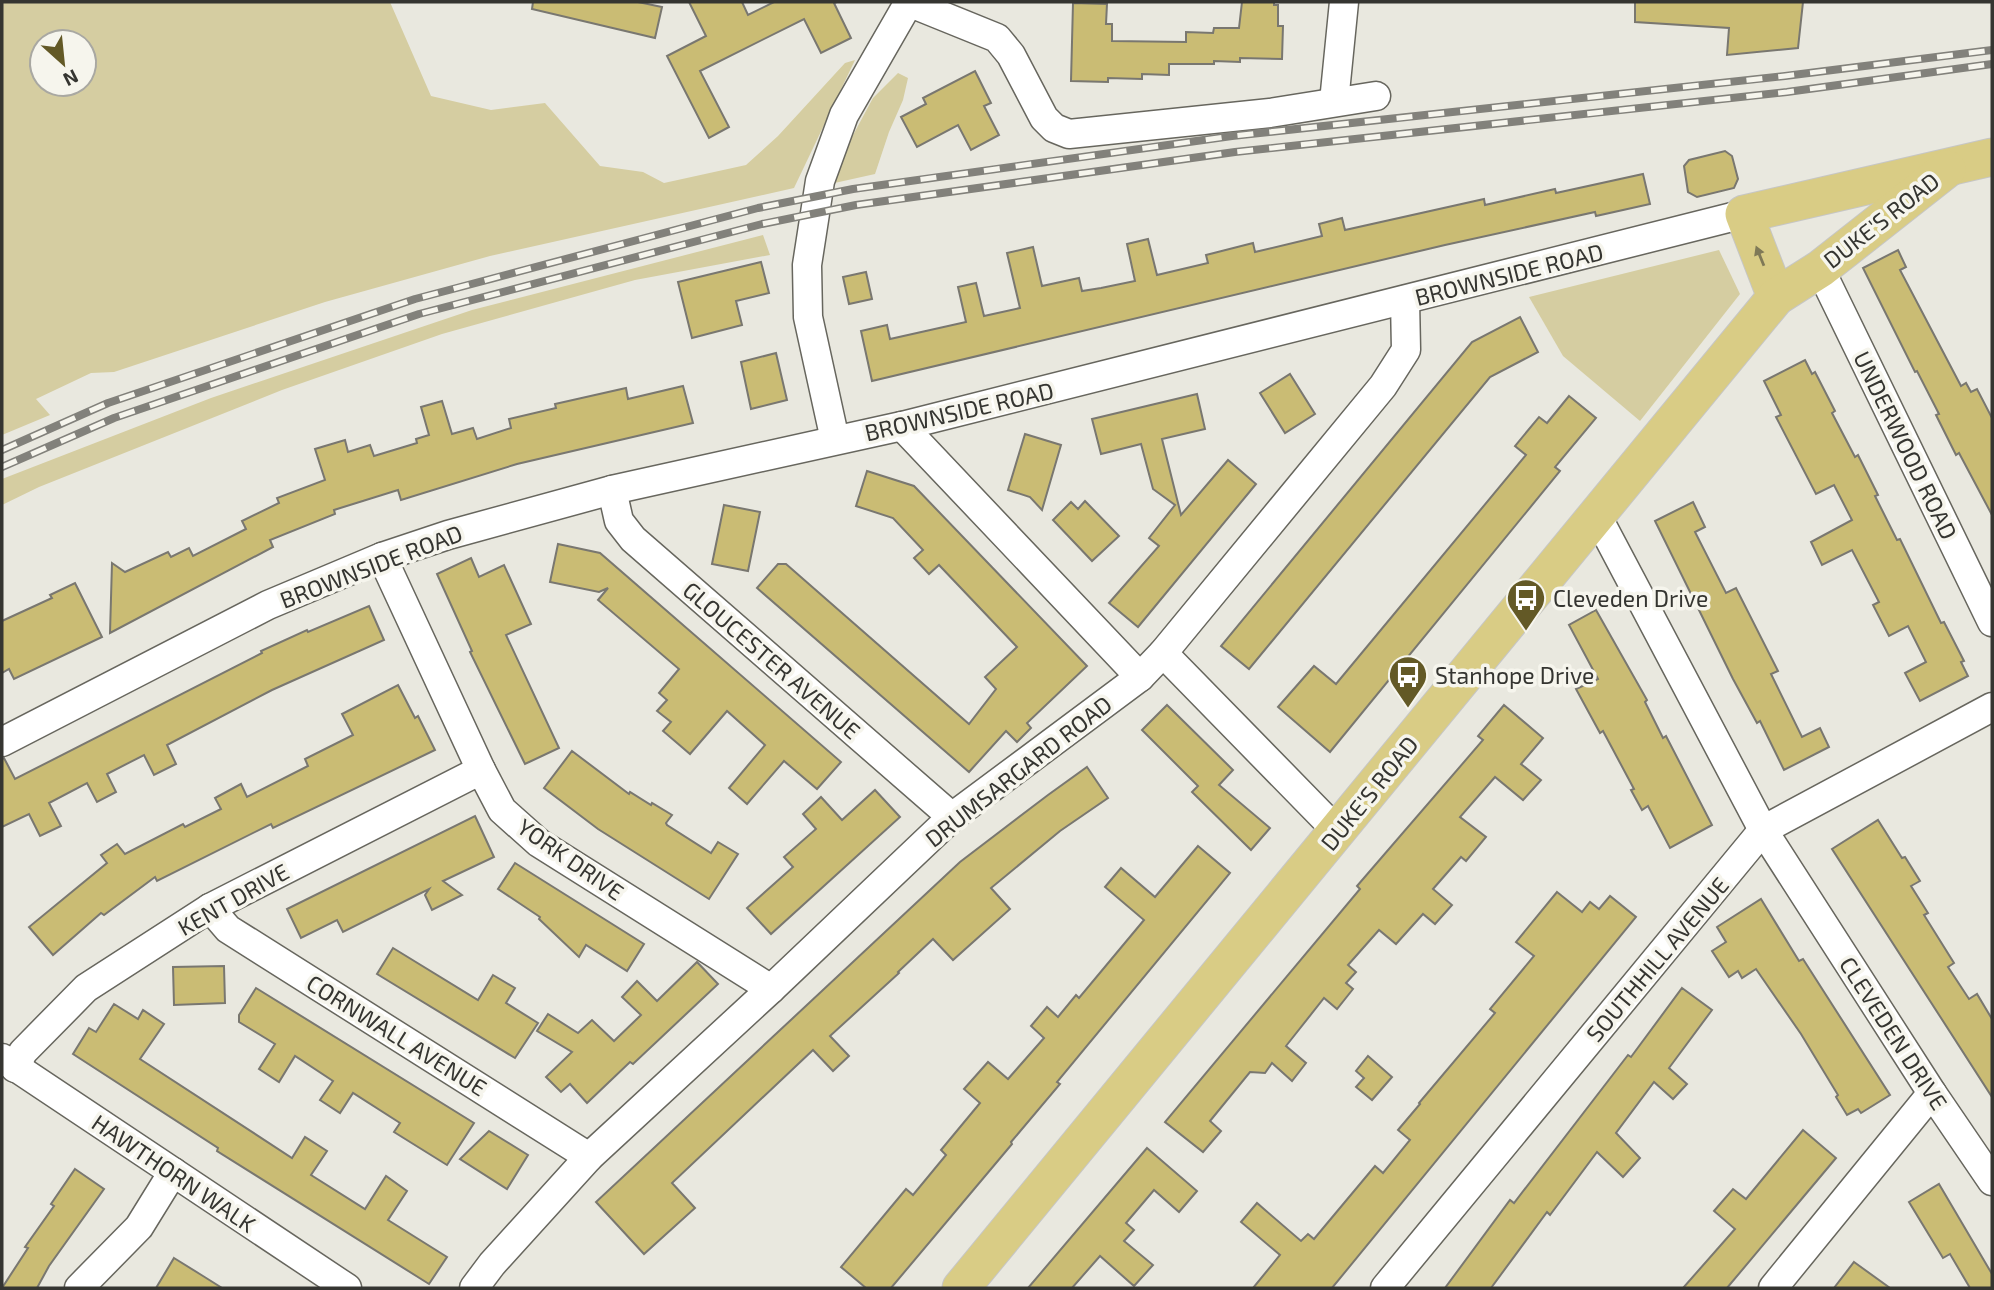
<svg xmlns="http://www.w3.org/2000/svg" width="1994" height="1290" viewBox="0 0 1994 1290" font-family="'Exo 2',sans-serif">
<style>
.green{fill:#d5cda1;fill-rule:evenodd}
.building{fill:#cabc74;stroke:#797770;stroke-width:2}
.lines{fill:none;stroke-linecap:round;stroke-linejoin:round}
.minor-casing{stroke:#67665e;stroke-width:31}
.major-casing{stroke:#c6c6c5;stroke-width:39}
.minor{stroke:#fff;stroke-width:28}
.major{stroke:#d9cc85;stroke-width:37}
.rail-casing{stroke:#82817b;stroke-width:8}
.rail{stroke:#f6f5ed;stroke-width:5;stroke-dasharray:16;stroke-linecap:butt}
.oneway{fill:#7f7957}
.labels{text-anchor:middle;dominant-baseline:central;stroke-width:7;stroke-linejoin:round;paint-order:stroke}
.street-label{font-size:23px;fill:#353531;stroke:#f6f5ed}
.poi-label{font-size:23px;fill:#353531;stroke:#f6f5ed;text-anchor:start}
</style>
<rect width="100%" height="100%" fill="#e9e8df"/>
<g class="green">
<path d="M2,2H390L431,96L491,110L545,103L600,166L643,172L664,183L746,165L778,136L845,63L855,60L794,188L490,256L325,302L114,372L91,373L36,399L50,415L2,435ZM84,42V84H42V42Z"/>
<polygon points="898,73 908,78 903,100 889,132 875,174 830,184 845,150 873,98"/>
<polygon points="763,235 770,255 635,280 442,334 282,390 39,487 2,505 2,479 211,398 472,310"/>
<polygon points="1719,250 1740,294 1640,421 1563,356 1529,297"/>
</g>
<g class="building">
<polygon points="533,2 638,2 662,7 655,38 532,9"/>
<polygon points="689,2 742,2 748,15 774,2 837,2 834,3 851,38 821,53 804,19 700,71 729,127 709,138 667,56 706,36"/>
<polygon points="1242,2 1274,2 1274,5 1278,5 1278,26 1283,26 1282,59 1240,58 1240,62 1214,61 1214,64 1169,64 1169,75 1142,74 1142,79 1108,78 1108,82 1071,81 1073,3 1107,4 1106,24 1112,24 1112,41 1186,42 1186,32 1213,33 1214,28 1239,28"/>
<polygon points="1635,2 1803,2 1798,48 1727,55 1729,28 1635,22"/>
<polygon points="975,71 991,103 984,106 999,135 971,150 958,125 917,147 901,117 926,104 923,98"/>
<polygon points="1725,151 1732,156 1738,179 1734,188 1697,197 1688,192 1684,166 1689,160"/>
<polygon points="1643,174 1650,204 1596,216 1595,212 1445,245 872,381 861,331 887,325 890,339 966,322 958,287 976,283 984,316 1020,308 1007,253 1033,247 1042,286 1079,278 1082,291 1101,288 1135,281 1127,244 1148,239 1157,275 1208,263 1206,255 1253,243 1255,252 1322,236 1319,224 1342,218 1345,230 1484,199 1485,205 1555,189 1556,193"/>
<polygon points="1898,250 1906,267 1900,270 1961,386 1966,383 1971,392 1977,389 1992,418 1992,515 1959,453 1956,455 1936,415 1939,414 1917,371 1915,372 1863,268"/>
<polygon points="761,262 769,293 736,301 742,325 692,338 678,282"/>
<polygon points="866,272 872,299 849,304 843,277"/>
<polygon points="1520,317 1538,352 1490,377 1249,669 1221,646 1472,342"/>
<polygon points="776,353 787,400 751,409 741,362"/>
<polygon points="1805,360 1812,374 1815,372 1835,411 1832,413 1855,457 1858,455 1878,495 1875,496 1897,540 1900,539 1941,623 1944,622 1964,661 1961,662 1968,676 1920,701 1905,673 1926,662 1908,626 1889,636 1873,605 1879,602 1852,550 1822,565 1811,542 1852,520 1834,485 1816,494 1776,417 1781,415 1764,381"/>
<polygon points="1290,374 1315,414 1285,433 1260,393"/>
<polygon points="683,386 693,423 517,464 401,500 398,490 334,510 335,514 270,540 273,547 110,633 112,563 125,572 168,552 171,557 189,548 193,556 246,529 242,521 279,503 277,498 325,480 315,449 345,440 348,452 370,445 374,456 417,443 416,439 429,435 421,407 442,401 452,434 473,428 477,439 511,428 509,419 556,408 555,404 626,388 628,399"/>
<polygon points="1197,394 1205,429 1162,439 1181,515 1228,460 1256,484 1138,627 1109,603 1159,546 1149,538 1175,505 1153,489 1141,444 1101,454 1092,419"/>
<polygon points="1569,396 1596,418 1555,467 1560,471 1330,752 1278,707 1314,666 1336,684 1526,455 1515,446 1539,417 1547,423"/>
<polygon points="1025,434 1061,445 1042,510 1030,497 1008,490"/>
<polygon points="867,471 914,486 1087,666 1027,723 1031,728 1017,742 1006,731 969,772 757,588 778,564 786,564 969,724 996,689 985,677 1017,647 939,565 929,574 914,558 923,550 893,518 856,506"/>
<polygon points="1085,501 1119,536 1092,561 1053,520 1071,502 1078,509"/>
<polygon points="1693,502 1705,527 1695,532 1726,593 1736,588 1778,671 1771,674 1802,737 1820,728 1829,747 1784,770 1760,721 1757,723 1733,679 1655,521"/>
<polygon points="724,505 760,512 748,571 712,564"/>
<polygon points="558,544 600,553 841,762 817,789 784,761 747,804 729,788 765,745 727,711 690,754 663,731 671,722 657,711 667,700 659,693 679,669 598,600 608,588 599,592 550,582"/>
<polygon points="471,558 479,577 504,565 531,624 506,635 559,748 525,764 470,652 472,651 437,574"/>
<polygon points="75,583 102,637 14,679 9,669 2,673 2,621 52,598 50,595"/>
<polygon points="369,606 384,640 272,690 167,745 176,764 154,775 144,755 107,774 116,792 97,802 87,783 49,803 61,826 40,836 29,814 2,827 2,759 4,758 15,779 262,653 261,651 307,630 308,632"/>
<polygon points="1596,610 1647,700 1645,702 1663,738 1666,736 1712,825 1670,848 1648,806 1642,810 1631,790 1634,789 1603,731 1600,733 1576,689 1598,679 1569,625"/>
<polygon points="398,685 415,718 418,716 435,750 273,828 271,824 157,881 155,877 104,915 101,913 53,955 29,927 107,863 101,855 117,844 125,854 183,824 185,827 221,809 215,798 241,784 247,797 308,766 305,759 353,735 342,714"/>
<polygon points="1167,705 1233,770 1219,785 1270,828 1251,850 1192,792 1198,786 1142,730"/>
<polygon points="1504,705 1543,738 1521,764 1541,780 1523,800 1495,777 1460,817 1486,837 1466,861 1461,857 1433,889 1452,905 1435,924 1423,914 1396,944 1379,930 1348,965 1356,972 1346,983 1353,989 1337,1009 1324,998 1286,1046 1306,1063 1292,1081 1272,1063 1265,1073 1250,1072 1210,1121 1221,1131 1203,1152 1165,1122 1360,889 1357,886 1483,740 1478,736"/>
<polygon points="572,751 629,794 630,792 651,805 652,803 672,815 666,823 667,825 711,853 718,842 738,854 709,899 598,829 544,788"/>
<polygon points="1087,767 1108,798 1060,831 991,888 1010,909 953,960 933,939 898,972 899,973 830,1036 849,1056 833,1071 813,1050 672,1183 695,1208 644,1254 596,1202 960,862 1048,795"/>
<polygon points="875,790 900,817 771,934 747,908 793,867 784,857 816,829 803,814 821,797 842,820"/>
<polygon points="475,816 494,857 443,881 462,895 432,910 425,895 429,889 343,932 337,920 301,938 287,909"/>
<polygon points="1878,820 1902,858 1905,857 1920,881 1911,886 1928,913 1924,915 1954,963 1948,967 1969,999 1977,994 1992,1019 1992,1097 1832,849"/>
<polygon points="1198,846 1230,873 1057,1082 1060,1084 1011,1142 1012,1144 891,1288 866,1288 841,1267 906,1189 913,1195 946,1155 941,1150 980,1103 964,1089 988,1062 1008,1079 1044,1038 1031,1026 1047,1007 1058,1017 1076,995 1079,998 1144,920 1105,887 1121,868 1155,897"/>
<polygon points="515,863 644,944 627,971 586,945 579,957 539,919 540,917 498,889"/>
<polygon points="1557,892 1582,912 1590,902 1599,909 1610,896 1636,917 1332,1288 1253,1288 1280,1255 1241,1222 1257,1203 1301,1241 1308,1234 1314,1239 1375,1166 1383,1173 1410,1140 1398,1130 1420,1104 1419,1103 1495,1013 1490,1009 1534,956 1516,942"/>
<polygon points="1761,899 1799,961 1803,959 1890,1095 1861,1113 1858,1109 1847,1115 1836,1097 1838,1095 1801,1034 1756,969 1742,978 1738,971 1729,977 1712,951 1726,942 1717,927"/>
<polygon points="393,948 478,1000 493,975 515,988 506,1003 538,1023 515,1058 377,974"/>
<polygon points="697,962 718,984 633,1064 630,1062 587,1103 570,1084 561,1092 546,1077 572,1052 537,1031 548,1014 578,1033 592,1020 614,1041 641,1015 622,997 637,981 657,1001"/>
<polygon points="224,966 225,1003 174,1005 173,967"/>
<polygon points="256,988 474,1123 447,1165 394,1132 400,1123 353,1093 340,1113 320,1100 333,1081 295,1056 279,1082 259,1069 275,1044 239,1022 239,1015"/>
<polygon points="1682,988 1712,1010 1669,1068 1687,1084 1673,1099 1654,1082 1616,1133 1640,1158 1623,1177 1597,1152 1550,1215 1547,1212 1491,1288 1445,1288 1510,1200 1514,1203 1628,1055 1631,1057"/>
<polygon points="114,1004 138,1019 143,1010 164,1024 140,1059 292,1158 305,1137 327,1151 311,1175 365,1209 386,1176 407,1191 388,1220 447,1257 429,1284 217,1151 218,1148 73,1054 89,1028 96,1032"/>
<polygon points="1368,1056 1392,1077 1372,1100 1356,1087 1364,1078 1356,1071"/>
<polygon points="1803,1130 1836,1158 1727,1288 1683,1288 1735,1229 1714,1211 1733,1189 1746,1199"/>
<polygon points="489,1131 528,1155 507,1189 460,1159"/>
<polygon points="1147,1148 1197,1191 1179,1212 1154,1190 1126,1223 1134,1230 1124,1241 1153,1265 1134,1286 1100,1256 1072,1288 1028,1288"/>
<polygon points="75,1169 104,1189 49,1266 37,1288 2,1288 28,1248 25,1247 54,1206 51,1204"/>
<polygon points="1939,1184 1992,1274 1992,1288 1970,1288 1950,1254 1943,1258 1909,1202"/>
<polygon points="174,1258 203,1276 222,1288 156,1288"/>
<polygon points="1854,1262 1890,1288 1834,1288"/>
</g>
<g class="lines">
<g class="minor-casing">
<g id="minor">
<polyline points="908,2 997,38 1011,55 1044,118 1054,128 1069,134 1270,113 1376,96"/>
<polyline points="1334,102 1344,2"/>
<polyline points="1820,269 1992,622"/>
<polyline points="902,426 1140,677"/>
<polyline points="835,440 808,317 807,265 820,181 844,115 909,2"/>
<polyline points="612,490 619,521 633,539 952,817"/>
<polyline points="1597,516 1763,830 1932,1093 1992,1181"/>
<polyline points="382,557 481,770 502,810 539,843 771,989"/>
<polyline points="1163,653 1338,832"/>
<polyline points="2,742 268,605 382,557 448,535 612,490 902,426 1744,214"/>
<polyline points="210,908 228,929 589,1157"/>
<polyline points="2,1058 347,1288"/>
<polyline points="15,1068 23,1052 86,988 210,908 481,770"/>
<polyline points="79,1288 139,1227 173,1172"/>
<polyline points="474,1288 492,1264 589,1157 771,989 952,817 1140,677 1163,653 1383,386 1406,350 1405,300"/>
<polyline points="1385,1288 1763,830 1992,707"/>
<polyline points="1773,1288 1932,1093"/>
</g>
</g>
<g class="major-casing">
<g id="major">
<polyline points="1776,297 1744,214 1992,157"/>
<polyline points="961,1288 1776,297 1820,269 1947,169"/>
</g>
</g>
<use href="#minor" class="minor"/>
<use href="#major" class="major"/>
<g class="rail-casing">
<g id="rail">
<polyline points="2,450 108,403 415,299 758,208 853,189 1232,136 1785,76 1992,50"/>
<polyline points="2,467 114,418 419,314 762,224 856,205 1235,152 1787,92 1992,64"/>
</g>
</g>
<use href="#rail" class="rail"/>
</g>
<defs><path id="oneway-solid" d="M-6-.8H1V-3.2L6.5 0L1 3.2V.8H-6Z" transform="scale(1.75)"/></defs>
<use class="oneway" href="#oneway-solid" transform="translate(1760 256) rotate(-112)"/>
<defs>
<g id="bus-pin" transform="scale(2.0125)"><path d="M0 17L-7.5 6A9.5 9.5 0 1 1 7.5 6Z" fill="#635926" stroke="#f6f5ed"/><path d="M-5-6H5V4H4V6H2V4H-2V6H-4V4H-5ZM-3.5-4V0h7V-4ZM-3.5 1.2v1.5H-2V1.2ZM2 1.2v1.5H3.5V1.2Z" fill="#fff"/></g>
</defs>
<g fill-rule="evenodd">
<use href="#bus-pin" x="1526" y="598"/>
<use href="#bus-pin" x="1408" y="675"/>
</g>
<g class="labels">
<g class="street-label">
<text transform="translate(1881 220) rotate(-38)">DUKE'S ROAD</text>
<text transform="translate(1509 274) rotate(-14)">BROWNSIDE ROAD</text>
<text transform="translate(959 411) rotate(-13)">BROWNSIDE ROAD</text>
<text transform="translate(1906 445) rotate(64)">UNDERWOOD ROAD</text>
<text transform="translate(371 566) rotate(-21)">BROWNSIDE ROAD</text>
<text transform="translate(772 660) rotate(41)">GLOUCESTER AVENUE</text>
<text transform="translate(1018 771) rotate(-38)">DRUMSARGARD ROAD</text>
<text transform="translate(1369 793) rotate(-51)">DUKE'S ROAD</text>
<text transform="translate(571 859) rotate(35)">YORK DRIVE</text>
<text transform="translate(233 899) rotate(-29)">KENT DRIVE</text>
<text transform="translate(1657 959) rotate(-50)">SOUTHHILL AVENUE</text>
<text transform="translate(1894 1033) rotate(57)">CLEVEDEN DRIVE</text>
<text transform="translate(397 1035) rotate(32)">CORNWALL AVENUE</text>
<text transform="translate(174 1173) rotate(34)">HAWTHORN WALK</text>
</g>
<g class="poi-label">
<text x="1553" y="598">Cleveden Drive</text>
<text x="1435" y="675">Stanhope Drive</text>
</g>
</g>
<rect width="1994" height="1290" fill="none" stroke="#353531" stroke-width="7"/>
<g transform="translate(63 63) rotate(153)"><circle r="33" fill="#f6f5ed" stroke="#a9a8a2" stroke-width="2"/>
<path d="M0-5L12 26L0 18L-12 26Z" fill="#635926"/>
<text y="-10" font-size="19" font-weight="bold" text-anchor="middle" fill="#353531">N</text>
</g>
</svg>
